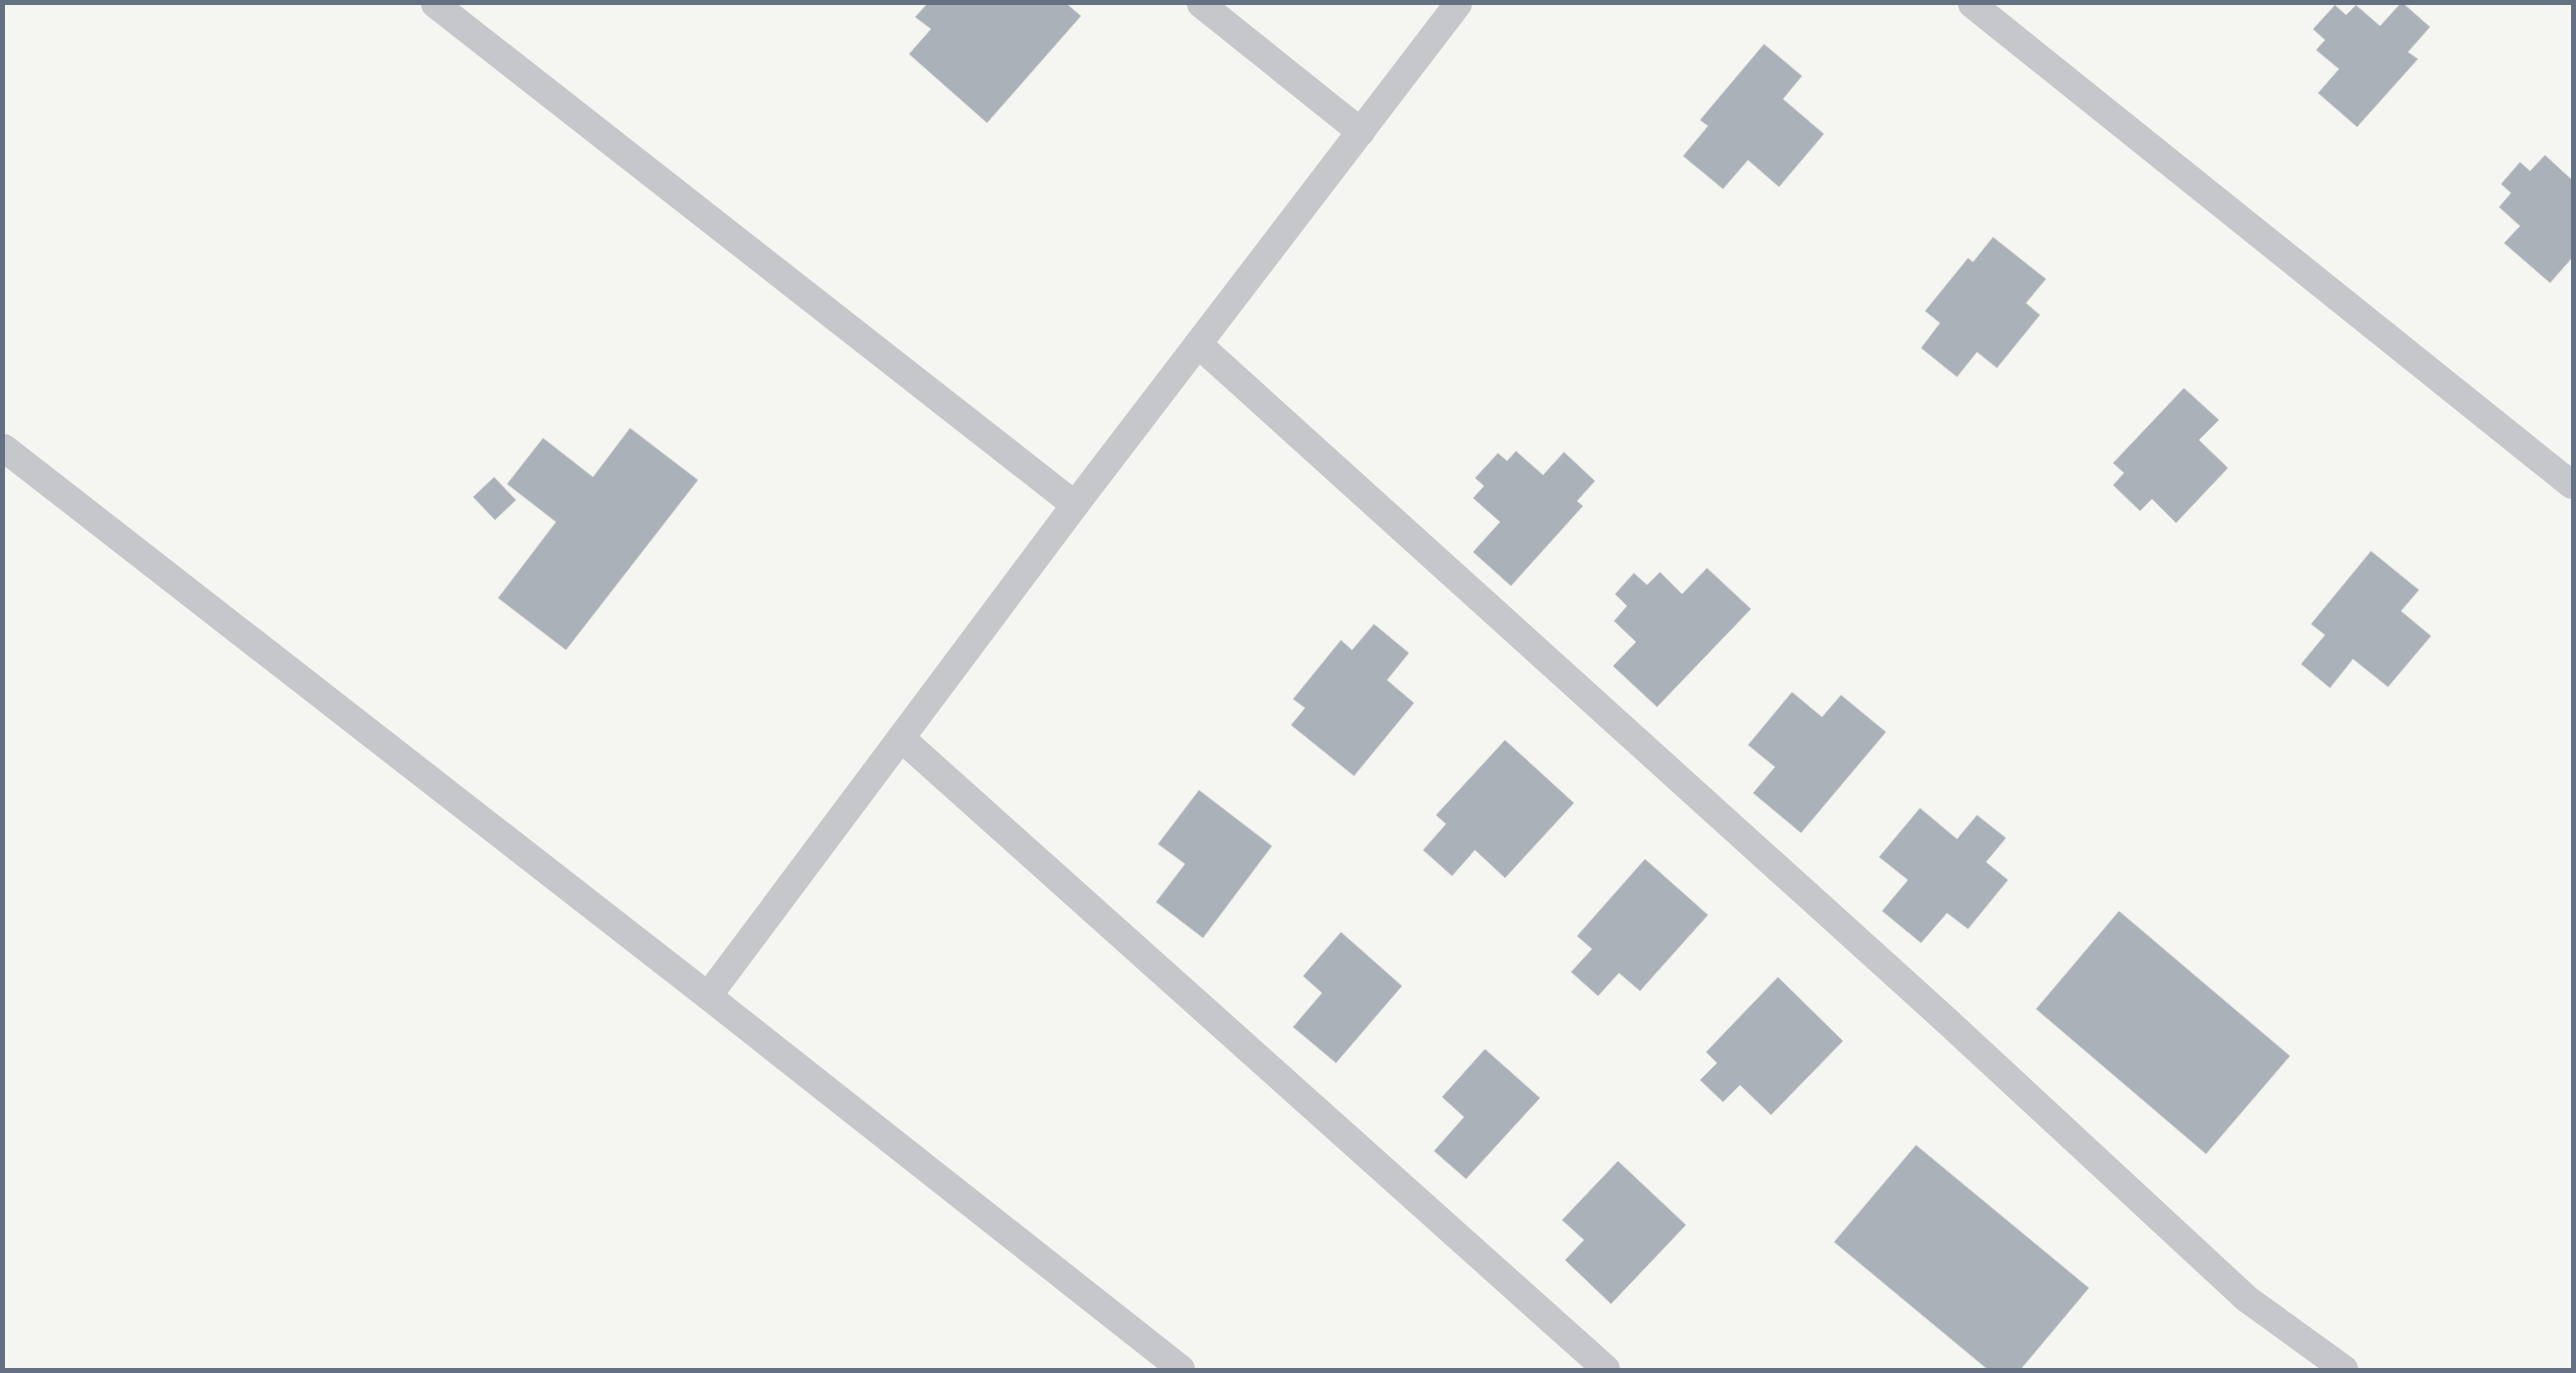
<svg xmlns="http://www.w3.org/2000/svg" width="2576" height="1373" viewBox="0 0 2576 1373" font-family="'IBM Plex Sans',sans-serif">
<style>
.building{fill:#aab1b8;stroke:#d6d6d4}
.lines{fill:none;stroke-linecap:round;stroke-linejoin:round}
.minor{stroke:#c5c7cb;stroke-width:28}
</style>
<rect width="100%" height="100%" fill="#f5f5f1"/>
<g class="building">
<polygon points="927,4 1067,4 1081,16 987,123 909,54 931,29 915,17"/>
<polygon points="2400,4 2404,4 2430,27 2408,52 2418,59 2357,127 2318,93 2339,69 2316,50 2325,40 2313,29 2335,5 2346,15 2356,5 2380,26"/>
<polygon points="1764,44 1802,76 1783,99 1824,134 1779,187 1748,160 1723,189 1683,156 1708,126 1700,120"/>
<polygon points="2545,155 2572,180 2572,258 2550,283 2504,243 2520,226 2499,207 2511,193 2501,184 2520,162 2530,171"/>
<polygon points="1993,237 2046,279 2026,303 2040,315 1997,368 1977,352 1957,377 1921,348 1940,323 1925,311 1968,258 1973,262"/>
<polygon points="2184,388 2219,420 2199,440 2228,468 2176,523 2152,499 2140,511 2113,485 2124,473 2113,463"/>
<polygon points="630,428 698,480 566,650 498,598 556,522 507,484 543,438 593,477"/>
<polygon points="1516,451 1543,475 1564,452 1595,481 1577,501 1583,506 1511,586 1473,552 1500,522 1473,498 1484,486 1475,478 1498,453 1507,461"/>
<polygon points="494,477 516,500 495,520 473,497"/>
<polygon points="2371,551 2419,590 2401,611 2431,636 2388,687 2353,659 2330,688 2301,664 2325,635 2311,624"/>
<polygon points="1707,568 1751,609 1657,707 1613,666 1636,642 1614,621 1627,606 1615,594 1634,573 1647,585 1660,572 1682,594"/>
<polygon points="1374,624 1409,653 1387,680 1414,703 1354,776 1291,725 1305,708 1293,699 1341,640 1352,650"/>
<polygon points="1792,692 1822,717 1841,695 1886,732 1801,833 1753,793 1775,767 1748,745"/>
<polygon points="1505,740 1574,803 1505,878 1475,850 1452,876 1423,850 1446,824 1436,815"/>
<polygon points="1199,790 1272,846 1203,938 1156,902 1185,864 1158,844"/>
<polygon points="1920,808 1957,839 1977,815 2006,838 1986,862 2008,880 1968,929 1947,913 1921,943 1882,911 1908,880 1879,857"/>
<polygon points="1645,859 1708,915 1640,991 1619,973 1598,996 1571,972 1592,949 1577,936"/>
<polygon points="2119,911 2290,1056 2206,1154 2036,1009"/>
<polygon points="1341,932 1402,986 1336,1063 1293,1027 1322,993 1303,976"/>
<polygon points="1778,977 1843,1041 1771,1115 1740,1085 1723,1102 1700,1080 1717,1063 1706,1052"/>
<polygon points="1485,1049 1540,1098 1466,1179 1434,1151 1464,1117 1442,1097"/>
<polygon points="1916,1145 2089,1288 2021,1369 1987,1369 1834,1242"/>
<polygon points="1618,1161 1686,1225 1611,1304 1565,1260 1584,1240 1562,1220"/>
</g>
<g class="lines">
<g class="minor">
<polyline points="435,4 1075,505"/>
<polyline points="1201,4 1361,132"/>
<polyline points="1972,4 2572,485"/>
<polyline points="1198,344 1947,1021 2247,1299 2344,1369"/>
<polyline points="4,448 708,996 1181,1369"/>
<polyline points="901,738 1606,1369"/>
<polyline points="708,996 1075,505 1458,4"/>
</g>
</g>
<rect width="2576" height="1373" fill="none" stroke="#637183" stroke-width="10"/>
</svg>
